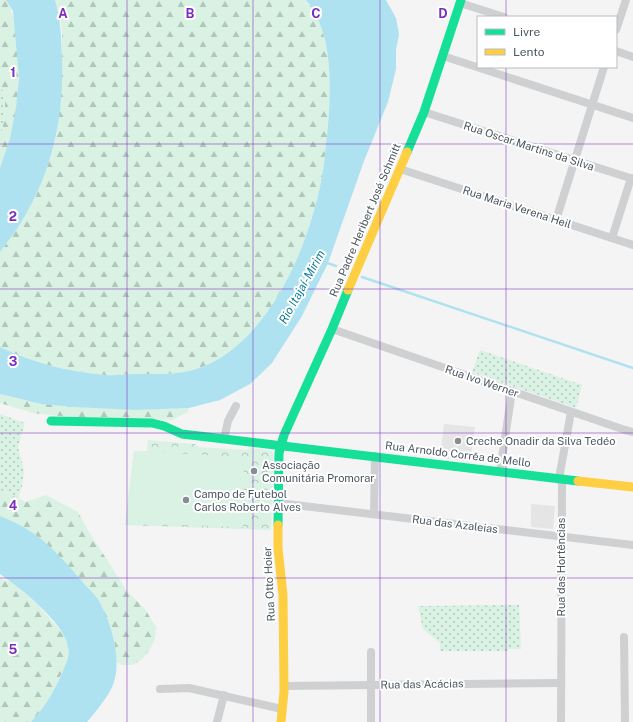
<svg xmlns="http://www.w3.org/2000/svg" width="633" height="722" viewBox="0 0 633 722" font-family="'Public Sans',sans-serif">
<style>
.education{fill:#e6e5e6}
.grass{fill:url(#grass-dots)}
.forest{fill:url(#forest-firs)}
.park{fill:url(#park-crowns)}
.pitch{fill:#d9f2e3}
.water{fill:#aee2f0}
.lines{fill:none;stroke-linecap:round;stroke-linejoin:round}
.stream{stroke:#aee2f0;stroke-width:2.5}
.street{stroke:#ced0d2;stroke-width:8}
.fast{stroke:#16e098;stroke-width:9}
.slow{stroke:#ffcf43;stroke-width:9}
.grid{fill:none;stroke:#7b2cbf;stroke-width:1;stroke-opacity:0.55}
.poi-dot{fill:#868d94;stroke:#fff;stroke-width:1.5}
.labels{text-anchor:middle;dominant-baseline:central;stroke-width:4;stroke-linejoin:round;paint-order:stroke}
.street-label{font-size:11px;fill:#4a5661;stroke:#fff}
.poi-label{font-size:11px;fill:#4a5661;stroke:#fff;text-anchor:start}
.water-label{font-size:12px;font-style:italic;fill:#0c7c9b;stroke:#fff}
.grid-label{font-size:13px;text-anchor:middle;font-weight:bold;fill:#7b2cbf;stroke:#fff;stroke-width:4;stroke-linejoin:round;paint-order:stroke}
</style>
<defs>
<pattern id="grass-dots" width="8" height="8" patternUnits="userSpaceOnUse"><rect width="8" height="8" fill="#d9f2e3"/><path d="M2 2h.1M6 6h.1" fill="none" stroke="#b2c7bb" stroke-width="1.8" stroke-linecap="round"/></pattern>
<pattern id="forest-firs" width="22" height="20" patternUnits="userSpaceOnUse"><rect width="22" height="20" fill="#d9f2e3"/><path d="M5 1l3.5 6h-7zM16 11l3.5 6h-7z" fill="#b2c7bb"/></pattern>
<pattern id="park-crowns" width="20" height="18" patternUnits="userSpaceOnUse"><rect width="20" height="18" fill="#d9f2e3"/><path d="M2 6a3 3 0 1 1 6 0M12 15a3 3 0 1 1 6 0" fill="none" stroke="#b2c7bb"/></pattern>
</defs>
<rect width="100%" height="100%" fill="#f4f4f4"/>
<g class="education">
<polygon points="444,424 475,427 470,462 440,457"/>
<polygon points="531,504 555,506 553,529 531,527"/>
</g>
<g class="grass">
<path d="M0,89L3,90C9,101 5,126 0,137Z"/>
<polygon points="480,350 582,385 576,408 472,372"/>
<polygon points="0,414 25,423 18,447 24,471 22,487 18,498 0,490"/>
<polygon points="519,605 521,649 508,649 508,651 440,651 440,643 423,629 418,606"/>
</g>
<g class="forest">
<path d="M0,0H6C15,14 14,22 16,38C22,82 18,127 0,168V137L5,118V93L3,90L0,89Z"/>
<path d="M55,0H306C335,34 331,94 327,136C325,149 325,163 322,176C310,245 267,349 193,370C174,375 153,374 133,374C124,374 115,376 105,375C69,372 33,363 0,347V252L21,224L36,196L52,154L57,133L62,73V31L60,14Z"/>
<path d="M0,394C27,402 54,405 82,407C118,410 153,410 189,408L188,412L172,420L139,418L69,417L33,413L0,403Z"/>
<polygon points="0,490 26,502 46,495 78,512 89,532 127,591 145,609 156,627 155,639 149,651 141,660 132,665 122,665 117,662 114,639 99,602 75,573 50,548 31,531 0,516"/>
<polygon points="0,579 12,582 38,605 64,635 68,646 68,663 62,672 54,691 45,706 31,722 0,722"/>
</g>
<polygon class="park" points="148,440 195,444 198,447 247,450 250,448 271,451 273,453 271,530 125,525 134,451 147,451"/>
<polygon class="pitch" points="134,451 244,457 243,527 125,523"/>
<g class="water">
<path d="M6,0H55C61,19 61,37 62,57C64,118 53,170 21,223C15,233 7,242 0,252V168L10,139L16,108L19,78L13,11Z"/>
<path d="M306,0H386L396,18L399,34L396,50V69L388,102L364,161L328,263L302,316L272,363L250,384L220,400L189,408L135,410L74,407L41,404L0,394V347C33,363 69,372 105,375C115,376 124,374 133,374C153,374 174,375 193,370C267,349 310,245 322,176C325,163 325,149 327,136C331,94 335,34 306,0Z"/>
<path d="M0,516C10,520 21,525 30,531C50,544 71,568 86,586C91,591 97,597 100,603C111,623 122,659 114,682C110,695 96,711 87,722H31C45,707 54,692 62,673C66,663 70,658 68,647C65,623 19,587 0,574Z"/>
</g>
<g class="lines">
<g class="stream">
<polyline points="327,263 336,266"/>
<polyline points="362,277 633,368"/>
</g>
<g class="street">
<polyline points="460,3 504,17"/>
<polyline points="616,30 626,0"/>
<polyline points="616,51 633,57"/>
<polyline points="443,56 633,118"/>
<polyline points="424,112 633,179"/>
<polyline points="400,169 633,245"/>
<polyline points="556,220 604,67"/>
<polyline points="612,238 631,178"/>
<polyline points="332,329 625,430 633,432"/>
<polyline points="224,439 228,421 236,406"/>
<polyline points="500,471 512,391"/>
<polyline points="278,503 633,545"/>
<polyline points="374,514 375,456"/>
<polyline points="624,637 625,722"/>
<polyline points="284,686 561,683"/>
<polyline points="160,689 189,688 282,709"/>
<polyline points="217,722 224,695"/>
<polyline points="371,722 371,652"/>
<polyline points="561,722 562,486 560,473 571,412"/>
</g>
<g class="fast">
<polyline points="407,152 424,112 461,0"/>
<polyline points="51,421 152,423 164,426 182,434 578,481"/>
<polyline points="278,525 279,453 284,435 332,329 348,290"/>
</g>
<g class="slow">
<polyline points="348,290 407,152"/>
<polyline points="578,481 633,487"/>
<polyline points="278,525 278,548 283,595 284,692 281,722"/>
</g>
</g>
<path class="grid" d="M127,0V722M253,0V722M380,0V722M506,0V17M506,67V722M0,144H633M0,289H633M0,433H633M0,578H633"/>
<g class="poi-dot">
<circle cx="458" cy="441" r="4"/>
<circle cx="254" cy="471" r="4"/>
<circle cx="186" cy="500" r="4"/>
</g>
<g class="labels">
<g class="street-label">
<text transform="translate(529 146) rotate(18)">Rua Oscar Martins da Silva</text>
<text transform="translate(517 207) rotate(18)">Rua Maria Verena Heil</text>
<text transform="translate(365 220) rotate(-67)">Rua Padre Heribert José Schmitt</text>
<text transform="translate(482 381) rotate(19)">Rua Ivo Werner</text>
<text transform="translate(458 454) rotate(7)">Rua Arnoldo Corrêa de Mello</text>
<text transform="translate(455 524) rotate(7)">Rua das Azaleias</text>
<text transform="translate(561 567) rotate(-90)">Rua das Hortências</text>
<text transform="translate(269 584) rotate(-93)">Rua Otto Hoier</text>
<text transform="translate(422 684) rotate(-1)">Rua das Acácias</text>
</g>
<g class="poi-label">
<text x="466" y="441">Creche Onadir da Silva Tedéo</text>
<text x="262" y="465">Associação<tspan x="262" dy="13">Comunitária Promorar</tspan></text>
<text x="194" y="494">Campo de Futebol<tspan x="194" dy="13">Carlos Roberto Alves</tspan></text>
</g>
<g class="water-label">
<text transform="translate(302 287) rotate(-61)">Rio Itajaí-Mirim</text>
</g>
</g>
<g class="grid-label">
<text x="63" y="18">A</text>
<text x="190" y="18">B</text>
<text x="316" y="18">C</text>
<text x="443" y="18">D</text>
<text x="13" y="77">1</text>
<text x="13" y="221">2</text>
<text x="13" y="366">3</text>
<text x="13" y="510">4</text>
<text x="13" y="654">5</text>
</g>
<rect x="477" y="16" width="140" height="52" fill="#ffffff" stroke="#b7bbc0"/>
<rect x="485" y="29" width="20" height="6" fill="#16e098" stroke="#b7bbc0"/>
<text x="513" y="36" font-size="12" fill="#4a5661">Livre</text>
<rect x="485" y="49" width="20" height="6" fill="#ffcf43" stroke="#b7bbc0"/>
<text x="513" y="56" font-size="12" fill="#4a5661">Lento</text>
</svg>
